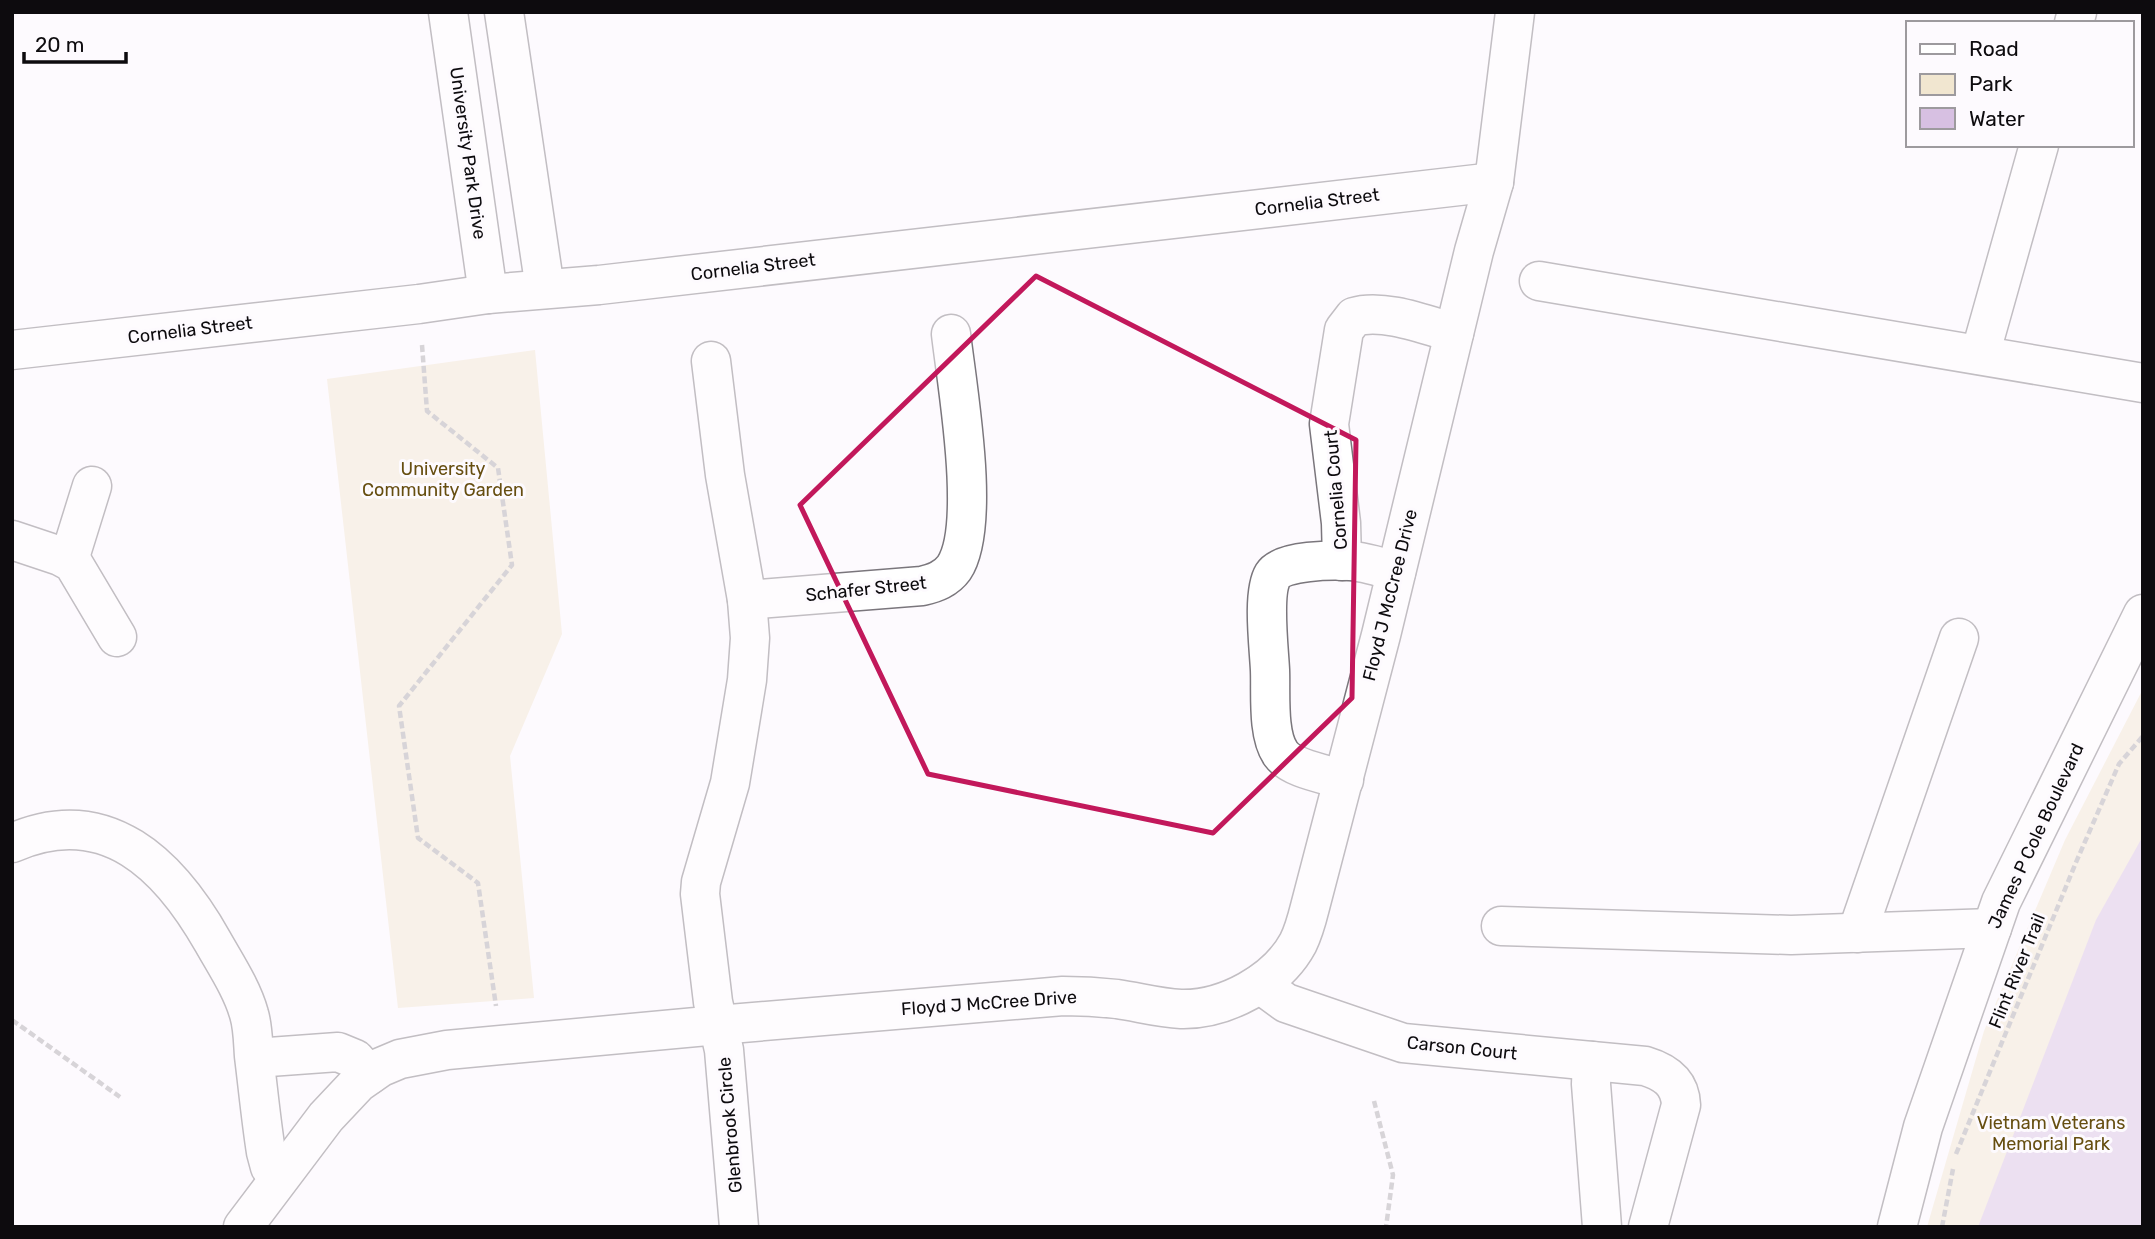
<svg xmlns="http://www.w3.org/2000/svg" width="2155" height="1239" viewBox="0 0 2155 1239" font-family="Rubik,sans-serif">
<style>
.green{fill:#f1e6d0}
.water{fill:#d7c0e2}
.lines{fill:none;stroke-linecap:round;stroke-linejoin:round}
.minor-casing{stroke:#7a767c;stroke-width:41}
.path{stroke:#a9a6aa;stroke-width:4.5;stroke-dasharray:7 3.5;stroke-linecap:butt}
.minor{stroke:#fff;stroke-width:38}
.marked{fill:none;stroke:#c2185b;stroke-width:5;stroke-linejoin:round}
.labels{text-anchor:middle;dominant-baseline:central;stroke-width:6;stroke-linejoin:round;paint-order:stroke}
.street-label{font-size:18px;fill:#0d0b0e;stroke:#fdfafe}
.park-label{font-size:18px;fill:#664e10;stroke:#fdfafe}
</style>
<rect width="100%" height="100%" fill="#fdfafe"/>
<g class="green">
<polygon points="535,350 562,634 510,756 534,998 398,1008 327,379"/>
<polygon points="2143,689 2143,1227 1927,1227 1984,1031 2065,840"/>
</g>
<polygon class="water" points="2143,836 2143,1227 1978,1227 2096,920"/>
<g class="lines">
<g class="minor-casing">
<g id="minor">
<polyline points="448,12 488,294"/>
<polyline points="504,12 545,289"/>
<polyline points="2074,23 2077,12"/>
<polyline points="1539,281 2143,383"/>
<polyline points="12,350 419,304 488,294 599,285 1494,182"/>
<polyline points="1980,355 2039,145"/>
<polyline points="711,361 725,475 747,600 750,638 747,680 730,783 701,882 700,894 713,1002 724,1050 739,1227"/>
<polyline points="12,540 60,556 73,563 117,637"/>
<polyline points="69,560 92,486"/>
<path d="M1342,561L1341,523L1329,424L1344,330L1354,317C1383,308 1426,325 1454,333"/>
<path d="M747,600L922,586C935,583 946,579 954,568C982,526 957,386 951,334"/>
<path d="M1344,780C1326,774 1292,769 1281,754C1267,735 1271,693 1270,670C1269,648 1262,593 1273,575C1282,560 1333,560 1350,561C1366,562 1381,567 1396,572"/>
<path d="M12,843C107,801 170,866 213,942C226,965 242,989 249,1014C253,1027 253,1042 254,1056C258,1088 261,1120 266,1152L270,1167L279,1178"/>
<polyline points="1501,926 1791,935 1992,928"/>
<polyline points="1857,933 1959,638"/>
<path d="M1260,984L1286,1003L1403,1043L1645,1066C1665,1072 1680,1082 1681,1105L1648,1227"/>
<polyline points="255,1058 338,1052 355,1059 369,1075"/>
<polyline points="1592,1061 1591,1084 1602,1227"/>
<path d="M243,1227L326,1117L358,1083L381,1067L400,1059L447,1050L718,1025L1063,996C1081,996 1099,997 1117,999C1138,1002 1159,1008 1181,1009C1225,1010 1277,982 1298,943C1304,931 1307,919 1310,907L1381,635L1474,251L1494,182L1515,12"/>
<polyline points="1897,1227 1923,1127 2001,902 2143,614"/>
</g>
</g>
<g class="path">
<polyline points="422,345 427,411 498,468 512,565 399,706 418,838 478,883 496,1006"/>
<polyline points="12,1020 120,1097"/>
<polyline points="1374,1101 1393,1175 1386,1227"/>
<polyline points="1956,1154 2077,860 2119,764 2143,736"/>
<polyline points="1942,1227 1953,1169"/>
</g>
<use href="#minor" class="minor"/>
</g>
<path d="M0 0H2155V1239H0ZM1036,276L1356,440L1352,698L1213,833L928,774L800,505Z" fill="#fdfafe" fill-opacity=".55" fill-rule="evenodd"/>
<path class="marked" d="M1036,276L1356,440L1352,698L1213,833L928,774L800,505Z"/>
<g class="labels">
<g class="street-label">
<text transform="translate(468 153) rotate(82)">University Park Drive</text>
<text transform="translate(1317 202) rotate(-7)">Cornelia Street</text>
<text transform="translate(753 267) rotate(-7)">Cornelia Street</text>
<text transform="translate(190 330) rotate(-7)">Cornelia Street</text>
<text transform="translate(1336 490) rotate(-95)">Cornelia Court</text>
<text transform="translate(866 589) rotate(-6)">Schafer Street</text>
<text transform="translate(1390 595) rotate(-76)">Floyd J McCree Drive</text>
<text transform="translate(2036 836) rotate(-65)">James P Cole Boulevard</text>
<text transform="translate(2017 971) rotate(-68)">Flint River Trail</text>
<text transform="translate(989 1003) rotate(-4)">Floyd J McCree Drive</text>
<text transform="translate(1462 1048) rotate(6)">Carson Court</text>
<text transform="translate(730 1125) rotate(-95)">Glenbrook Circle</text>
</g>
<g class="park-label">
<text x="443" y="469">University<tspan x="443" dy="21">Community Garden</tspan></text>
<text x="2051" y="1123">Vietnam Veterans<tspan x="2051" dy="21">Memorial Park</tspan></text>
</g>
</g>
<rect width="2155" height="1239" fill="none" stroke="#0d0b0e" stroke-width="28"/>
<rect x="1906" y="21" width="228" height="126" fill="#fdfafe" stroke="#9d9a9e" stroke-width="2"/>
<rect x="1920" y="44" width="35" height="10" fill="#ffffff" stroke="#9d9a9e" stroke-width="2"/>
<text x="1969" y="56" font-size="21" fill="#0d0b0e">Road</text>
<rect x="1920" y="74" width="35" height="21" fill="#f1e6d0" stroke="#9d9a9e" stroke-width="2"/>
<text x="1969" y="91" font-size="21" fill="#0d0b0e">Park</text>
<rect x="1920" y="108" width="35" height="21" fill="#d7c0e2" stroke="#9d9a9e" stroke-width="2"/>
<text x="1969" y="126" font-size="21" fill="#0d0b0e">Water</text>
<path d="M24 52v10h102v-10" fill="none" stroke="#0d0b0e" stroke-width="3.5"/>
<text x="35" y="52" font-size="21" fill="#0d0b0e" stroke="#fdfafe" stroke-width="5" paint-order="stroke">20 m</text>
</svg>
